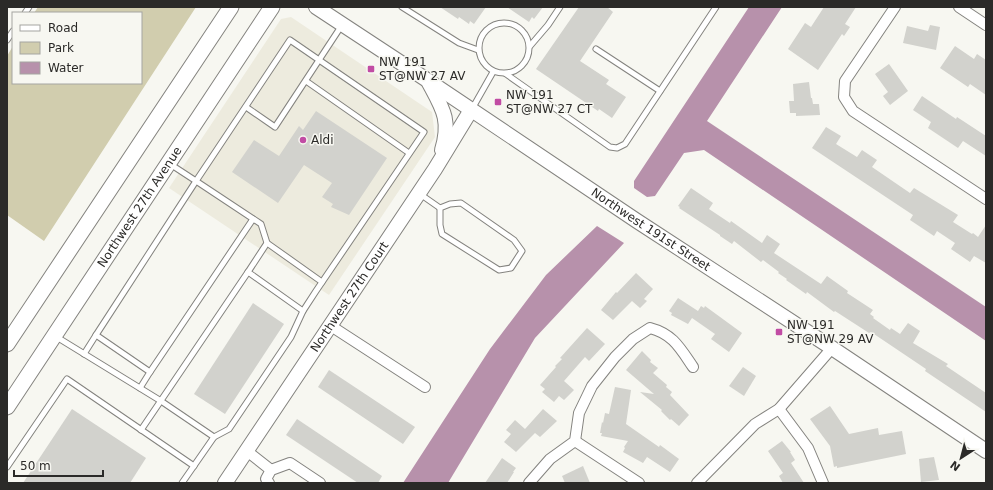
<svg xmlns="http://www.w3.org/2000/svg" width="993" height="490" viewBox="0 0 993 490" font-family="'DejaVu Sans',sans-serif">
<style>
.built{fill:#edebde}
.green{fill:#d1cdae}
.water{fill:#b791ab}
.building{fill:#d2d2cd}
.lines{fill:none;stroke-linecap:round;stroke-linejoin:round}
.lane-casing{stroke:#84837f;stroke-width:7}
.street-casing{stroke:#84837f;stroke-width:12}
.secondary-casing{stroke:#84837f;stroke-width:16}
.primary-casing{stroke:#84837f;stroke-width:17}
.lane{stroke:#fff;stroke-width:5}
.street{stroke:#fff;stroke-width:10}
.secondary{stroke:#fff;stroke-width:14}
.primary{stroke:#fff;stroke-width:15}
.poi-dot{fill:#c14ca4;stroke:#f7f7f1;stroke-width:1.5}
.labels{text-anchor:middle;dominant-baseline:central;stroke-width:3;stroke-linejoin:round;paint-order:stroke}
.poi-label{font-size:12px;fill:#2b2a28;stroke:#f7f7f1;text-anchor:start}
.street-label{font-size:12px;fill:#2b2a28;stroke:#f7f7f1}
</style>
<rect width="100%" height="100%" fill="#f7f7f1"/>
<polygon class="built" points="291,17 432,112 435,137 329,295 169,188 281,19"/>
<polygon class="green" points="38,7 196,7 44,241 7,215 7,56 13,46 13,83 141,83 141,13 34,13"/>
<g class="water">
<polygon points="749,7 782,7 707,121 986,307 986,341 704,150 684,153 655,196 647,197 634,188 634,181"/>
<polygon points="597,226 624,243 535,338 448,483 403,483 490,349 546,275"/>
</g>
<g class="building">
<polygon points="440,7 486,7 474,24 470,21 469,24 459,17 458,19"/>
<polygon points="507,7 543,7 534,19 532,17 529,22"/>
<polygon points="579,7 607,7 613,12 580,61 609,80 606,84 626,97 612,118 599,109 598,111 536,69"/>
<polygon points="824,7 856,7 845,24 850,27 844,36 842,34 818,70 788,49 805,23 811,27"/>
<polygon points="930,25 940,27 936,50 903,43 907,26 928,31"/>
<polygon points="955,46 974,59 977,54 986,60 986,95 970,84 968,87 940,68"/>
<polygon points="889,64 908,91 890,105 883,96 888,92 875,74"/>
<polygon points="809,82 811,98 812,98 813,104 819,104 820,115 796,116 796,113 790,113 789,101 794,101 793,84"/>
<polygon points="922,96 956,119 957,117 986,136 986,156 963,141 958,148 928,128 931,122 913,110"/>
<polygon points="316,111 387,158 349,215 331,207 333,204 322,197 332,183 304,165 278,203 232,172 254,140 279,156 299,126 303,130"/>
<polygon points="826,127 841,136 836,144 857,157 862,150 877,160 872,167 910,193 914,188 958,215 953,222 972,234 973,233 978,237 986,225 986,263 974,256 970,262 951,249 955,243 937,231 934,236 910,220 913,215 812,148"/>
<polygon points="691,188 713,203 709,209 730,223 731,221 762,243 767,235 780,244 774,253 821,284 827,276 848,291 847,293 873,310 870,314 874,317 873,318 890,330 891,328 900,334 908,323 920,331 913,343 948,364 946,366 986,393 986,412 925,371 926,369 871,332 869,333 835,311 834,312 807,292 806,294 786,280 787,279 778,273 779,272 763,260 761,262 734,241 732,244 720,236 720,235 679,208 680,207 678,206"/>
<polygon points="636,273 653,289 644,299 647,301 640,308 632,301 613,320 601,310 616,292 617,293"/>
<polygon points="678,298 698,311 701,306 704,308 705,306 742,333 729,352 711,339 715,334 692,318 688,324 671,315 672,313 669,311"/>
<polygon points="253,303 284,324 225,414 194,394"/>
<polygon points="587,328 605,344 589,361 585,357 564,381 574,390 564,400 559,396 554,402 542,392 545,389 540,385 556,367 555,366 562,359 560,358"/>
<polygon points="642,351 651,360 650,362 658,368 653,373 667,385 666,387 672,392 670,395 689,415 679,426 671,419 670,420 661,411 662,410 640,392 654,394 626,370"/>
<polygon points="743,367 756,376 744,396 729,386"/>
<polygon points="329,370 415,427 403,444 318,387"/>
<polygon points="615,387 631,390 626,424 659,447 660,445 679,459 670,472 647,457 643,463 623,452 625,448 624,447 628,441 601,436 602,433 600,433 602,422 603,423 605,413 609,414"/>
<polygon points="830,406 849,434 878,428 879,435 902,431 906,454 837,468 837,466 834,467 830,446 810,419"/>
<polygon points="72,409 146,458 130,483 23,483"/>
<polygon points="543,409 557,421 540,437 535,433 516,452 504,442 511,434 506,430 515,420 525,429"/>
<polygon points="297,419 382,476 378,483 358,483 286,435"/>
<polygon points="782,441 791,452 790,452 795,460 791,463 804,483 783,483 779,476 783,473 768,451"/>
<polygon points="934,457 939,480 921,482 919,459"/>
<polygon points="502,458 516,468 513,472 514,472 507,483 485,483"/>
<polygon points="583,466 590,483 565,483 562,476"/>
</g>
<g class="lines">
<g class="lane-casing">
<g id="lane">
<polyline points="402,7 459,43 478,50"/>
<polyline points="25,13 29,7"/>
<circle cx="504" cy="48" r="25"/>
<polyline points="7,40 13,31"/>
<polyline points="530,46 548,25 560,7"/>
<polyline points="596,49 660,91"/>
<polyline points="506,74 610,147 617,148 625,144 716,7"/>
<polyline points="306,81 409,153"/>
<polyline points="246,107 275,127 342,25"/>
<polyline points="472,109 493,72"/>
<polyline points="170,164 196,181 290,40 424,132 316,291 303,311"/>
<polyline points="420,194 440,208"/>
<polygon points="461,203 514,240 522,251 511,268 499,270 442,234 440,225 440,208 450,204"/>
<polyline points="248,272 267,243 322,282"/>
<polyline points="55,336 161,401 214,437"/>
<polyline points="84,354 96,335"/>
<polyline points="150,372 253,219"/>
<polyline points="140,388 150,372 96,335 196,181 261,224 267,243"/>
<polyline points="141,430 248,272 303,311 291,337 229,429 214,437 182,483"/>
<polyline points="7,467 67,379 194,466"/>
</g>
</g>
<g class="street-casing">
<g id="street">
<polyline points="895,7 845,81 844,97 853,111 986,199"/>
<polyline points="959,7 986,25"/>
<polyline points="331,326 425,387"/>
<polyline points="779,409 808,448 823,483"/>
<polyline points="575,441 639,483"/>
<polyline points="247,451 271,470"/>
<polyline points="269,483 266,479 271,470 290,463 320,483"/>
<path d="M529,483L550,459L575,441L579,413L592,386L615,357L633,339L650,328C673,334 680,348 693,367"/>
<polyline points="697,483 755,424 779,409 832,348"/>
</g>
</g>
<g class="secondary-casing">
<g id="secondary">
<path id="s1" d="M316,7L427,80L637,221L832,348L986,451"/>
<path d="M429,83C443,109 451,120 442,150"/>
<path id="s2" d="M225,483L435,169L471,110"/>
</g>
</g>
<g class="primary-casing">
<g id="primary">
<polyline points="7,344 231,7"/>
<path id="s3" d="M7,407L272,7"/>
</g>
</g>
<use href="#lane" class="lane"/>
<use href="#street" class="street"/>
<use href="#secondary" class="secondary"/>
<use href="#primary" class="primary"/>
</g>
<g class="poi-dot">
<rect x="367" y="65" width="8" height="8" rx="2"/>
<rect x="494" y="98" width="8" height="8" rx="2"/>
<circle cx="303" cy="140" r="4"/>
<rect x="775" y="328" width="8" height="8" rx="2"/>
</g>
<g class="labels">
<g class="poi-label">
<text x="379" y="62">NW 191<tspan x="379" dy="14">ST@NW 27 AV</tspan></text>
<text x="506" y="95">NW 191<tspan x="506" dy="14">ST@NW 27 CT</tspan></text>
<text x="311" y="140">Aldi</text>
<text x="787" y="325">NW 191<tspan x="787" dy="14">ST@NW 29 AV</tspan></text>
</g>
<g class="street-label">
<text stroke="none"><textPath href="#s3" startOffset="240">Northwest 27th Avenue</textPath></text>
<text stroke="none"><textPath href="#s1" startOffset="402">Northwest 191st Street</textPath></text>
<text stroke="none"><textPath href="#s2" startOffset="224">Northwest 27th Court</textPath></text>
</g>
</g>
<rect width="993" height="490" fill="none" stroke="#2b2a28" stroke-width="16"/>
<rect x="12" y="12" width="130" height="72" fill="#f7f7f1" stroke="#a5a5a1"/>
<rect x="20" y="25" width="20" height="6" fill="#ffffff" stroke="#a5a5a1"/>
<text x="48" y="32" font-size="12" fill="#2b2a28">Road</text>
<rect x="20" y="42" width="20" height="12" fill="#d1cdae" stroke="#a5a5a1"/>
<text x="48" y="52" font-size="12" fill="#2b2a28">Park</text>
<rect x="20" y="62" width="20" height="12" fill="#b791ab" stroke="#a5a5a1"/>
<text x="48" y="72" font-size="12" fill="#2b2a28">Water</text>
<g transform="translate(961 458) rotate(216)" stroke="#f7f7f1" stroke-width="3" paint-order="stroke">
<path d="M0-3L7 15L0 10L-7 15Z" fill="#2b2a28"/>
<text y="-6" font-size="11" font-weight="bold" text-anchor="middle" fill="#2b2a28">N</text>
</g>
<path d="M14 470v6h89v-6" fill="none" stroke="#2b2a28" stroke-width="2"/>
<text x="20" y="470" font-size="12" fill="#2b2a28" stroke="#f7f7f1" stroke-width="3" paint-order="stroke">50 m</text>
</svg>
